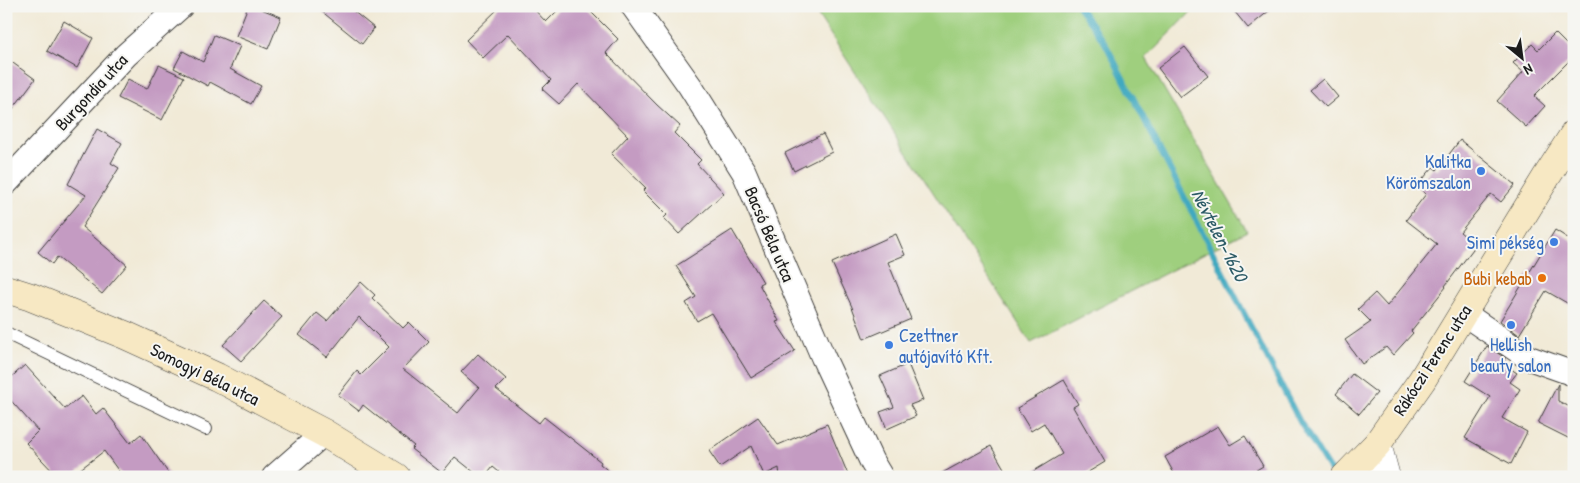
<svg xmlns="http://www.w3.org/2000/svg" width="1580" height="483" viewBox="0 0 1580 483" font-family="'Patrick Hand',sans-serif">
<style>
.green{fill:#9fcf7e;stroke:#5e764d}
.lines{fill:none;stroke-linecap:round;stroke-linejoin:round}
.stream{stroke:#40a9c0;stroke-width:6}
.building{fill:#c49bc2}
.service-casing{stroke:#3c3b38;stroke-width:14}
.minor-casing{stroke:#3c3b38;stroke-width:26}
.tertiary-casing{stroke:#3c3b38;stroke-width:29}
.secondary-casing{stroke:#3c3b38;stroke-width:29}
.service{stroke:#fff;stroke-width:12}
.minor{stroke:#fff;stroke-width:24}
.tertiary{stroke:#fff;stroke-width:28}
.secondary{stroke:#f7e8c3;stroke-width:28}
.shop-dot{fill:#3f7fe0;stroke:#f6f6f2;stroke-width:2}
.food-dot{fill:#e8710a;stroke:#f6f6f2;stroke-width:2}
.labels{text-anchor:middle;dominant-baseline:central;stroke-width:4;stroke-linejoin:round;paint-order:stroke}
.street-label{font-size:18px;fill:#1c1c1c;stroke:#f6f6f2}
.shop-label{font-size:18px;fill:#366cbe;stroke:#f6f6f2;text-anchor:end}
.food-label{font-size:18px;fill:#c56008;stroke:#f6f6f2;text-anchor:end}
.water-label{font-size:19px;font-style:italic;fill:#2c5b66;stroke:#f6f6f2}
</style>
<rect width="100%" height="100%" fill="#f6f6f2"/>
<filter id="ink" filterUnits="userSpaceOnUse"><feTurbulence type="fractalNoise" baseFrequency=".02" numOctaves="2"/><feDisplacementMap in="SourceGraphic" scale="10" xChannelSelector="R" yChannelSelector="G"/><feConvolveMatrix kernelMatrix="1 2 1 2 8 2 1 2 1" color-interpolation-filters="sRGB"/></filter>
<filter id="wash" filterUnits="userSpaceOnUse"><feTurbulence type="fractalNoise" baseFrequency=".0096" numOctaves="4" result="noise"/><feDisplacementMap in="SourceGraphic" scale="20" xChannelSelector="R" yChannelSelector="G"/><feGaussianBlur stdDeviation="1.12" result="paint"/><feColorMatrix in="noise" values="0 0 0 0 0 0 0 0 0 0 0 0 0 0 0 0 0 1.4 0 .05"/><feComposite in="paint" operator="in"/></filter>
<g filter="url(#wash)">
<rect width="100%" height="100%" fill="#f1ead7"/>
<polygon class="green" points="812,6 1197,6 1146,58 1247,231 1031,343"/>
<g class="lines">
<polyline class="stream" points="1078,6 1105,43 1300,422 1329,469 1338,477"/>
</g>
<g id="blocks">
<g class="building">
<polygon points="248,6 254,6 281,17 268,49 236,36"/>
<polygon points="315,6 347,6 374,28 362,44"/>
<polygon points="501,6 531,6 546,22 562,6 585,6 618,39 606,53 657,105 680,126 674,133 701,160 697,164 724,193 679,234 664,218 667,215 643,191 646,188 611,154 628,136 578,84 559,104 542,89 551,80 508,34 483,58 466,40"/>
<polygon points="1230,6 1275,6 1248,28"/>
<polygon points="64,21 93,38 77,68 47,51"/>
<polygon points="1555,33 1574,52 1574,56 1534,96 1545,106 1526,127 1497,101 1523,72 1513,63 1532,44 1538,50"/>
<polygon points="214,35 240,46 230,69 261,86 251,104 210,82 208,86 174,68 183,51 203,62"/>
<polygon points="1185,47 1208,76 1180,97 1158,68"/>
<polygon points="6,58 35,79 6,118"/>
<polygon points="159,65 184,77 162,120 118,98 128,79 147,89"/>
<polygon points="1323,79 1338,97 1326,107 1310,90"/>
<polygon points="97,129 122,143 111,163 119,168 82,227 127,265 102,294 57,257 52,264 38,252 86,195 68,184"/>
<polygon points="823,134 832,152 794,171 785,153"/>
<polygon points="1460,140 1515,185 1501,202 1491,194 1460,232 1476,245 1445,286 1446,287 1411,331 1413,333 1393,355 1386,347 1362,364 1345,340 1371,322 1358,309 1375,293 1387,306 1437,244 1406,220 1426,194 1417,186 1433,167 1437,170"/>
<polygon points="732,230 763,282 759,284 779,321 776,322 795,351 751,378 711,313 697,321 686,303 696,297 676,266"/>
<polygon points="1555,230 1574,242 1574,307 1546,291 1519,335 1500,321"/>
<polygon points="896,234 905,255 888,262 911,319 864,339 852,307 832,263"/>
<polygon points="361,282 375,295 372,298 403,328 409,322 429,342 403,369 458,413 479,388 461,372 478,354 506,379 496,389 539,423 544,417 601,462 600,464 616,477 505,477 493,467 485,477 480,477 455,457 442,473 411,449 414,446 363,405 359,411 338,395 357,371 361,375 389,347 359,317 327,357 299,335 317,313 327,321"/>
<polygon points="264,301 282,317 241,361 223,345"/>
<polygon points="1487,346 1505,358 1502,363 1517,373 1510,382 1520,389 1502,418 1527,432 1511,464 1465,438 1490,397 1465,381"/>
<polygon points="908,364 923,400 910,405 916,416 887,429 880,412 894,407 880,376"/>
<polygon points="25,365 65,409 82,396 96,414 103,408 130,443 141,434 171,477 123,477 104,451 70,477 58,477 26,443 38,431 6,395 6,382"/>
<polygon points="1352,374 1377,393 1359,414 1336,394"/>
<polygon points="1064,380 1078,404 1073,407 1105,462 1080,477 1024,477 1062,454 1044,423 1031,431 1017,408"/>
<polygon points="1558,384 1558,401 1574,409 1574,441 1538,423"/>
<polygon points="758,417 778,445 827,424 849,477 780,477 779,468 764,475 751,446 720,467 709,451"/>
<polygon points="1218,426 1230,445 1245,436 1263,466 1245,477 1176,477 1165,457"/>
<polygon points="991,446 1009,477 935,477"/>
</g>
</g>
</g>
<g filter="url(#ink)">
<use href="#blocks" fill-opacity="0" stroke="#3c3b38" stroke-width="1"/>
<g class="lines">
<g class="service-casing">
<polyline id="service" points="6,333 206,429"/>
</g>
<g class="minor-casing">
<g id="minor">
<polyline points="633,6 690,86 744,172 823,357 872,462 881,477"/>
<polyline points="6,183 126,55 181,6"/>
<polyline points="1463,313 1529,358 1574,374"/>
<polyline points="274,477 324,433"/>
</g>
</g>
<g class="tertiary-casing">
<polyline id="tertiary" points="1377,444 1386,477"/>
</g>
<g class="secondary-casing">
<g id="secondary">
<polyline points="6,289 31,297 125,335 217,377 324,433 396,477"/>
<polyline points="1345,477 1377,444 1422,380 1547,176 1574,134"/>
</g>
</g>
<use href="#service" class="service"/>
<use href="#minor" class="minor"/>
<use href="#tertiary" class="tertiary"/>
<use href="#secondary" class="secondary"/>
</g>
</g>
<g class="shop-dot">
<circle cx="1481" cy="171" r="5"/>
<circle cx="1554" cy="242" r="5"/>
<circle cx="1511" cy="325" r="5"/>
<circle cx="889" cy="345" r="5"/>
</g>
<circle class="food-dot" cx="1542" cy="278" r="5"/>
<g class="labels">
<g class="street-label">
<text transform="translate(91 92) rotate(-47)">Burgondia utca</text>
<text transform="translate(770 234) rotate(67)">Bacsó Béla utca</text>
<text transform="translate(1432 360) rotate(-57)">Rákóczi Ferenc utca</text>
<text transform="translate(205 374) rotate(26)">Somogyi Béla utca</text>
</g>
<g class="shop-label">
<text x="1471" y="161">Kalitka<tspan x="1471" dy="21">Körömszalon</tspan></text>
<text x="1544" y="242">Simi pékség</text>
<text x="899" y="335" text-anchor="start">Czettner<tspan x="899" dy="21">autójavító Kft.</tspan></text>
<text x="1511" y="344" text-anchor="middle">Hellish<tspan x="1511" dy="21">beauty salon</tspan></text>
</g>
<g class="food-label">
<text x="1532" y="278">Bubi kebab</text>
</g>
<g class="water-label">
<text transform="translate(1220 235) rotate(63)">Névtelen-1620</text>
</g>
</g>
<rect width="1580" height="483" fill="none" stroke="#f6f6f2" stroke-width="25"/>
<g transform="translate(1522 58) rotate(151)" stroke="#f6f6f2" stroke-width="4" paint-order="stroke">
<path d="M0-4L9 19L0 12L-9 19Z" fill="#1c1c1c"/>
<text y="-8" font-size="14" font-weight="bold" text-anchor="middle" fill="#1c1c1c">N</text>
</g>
</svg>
